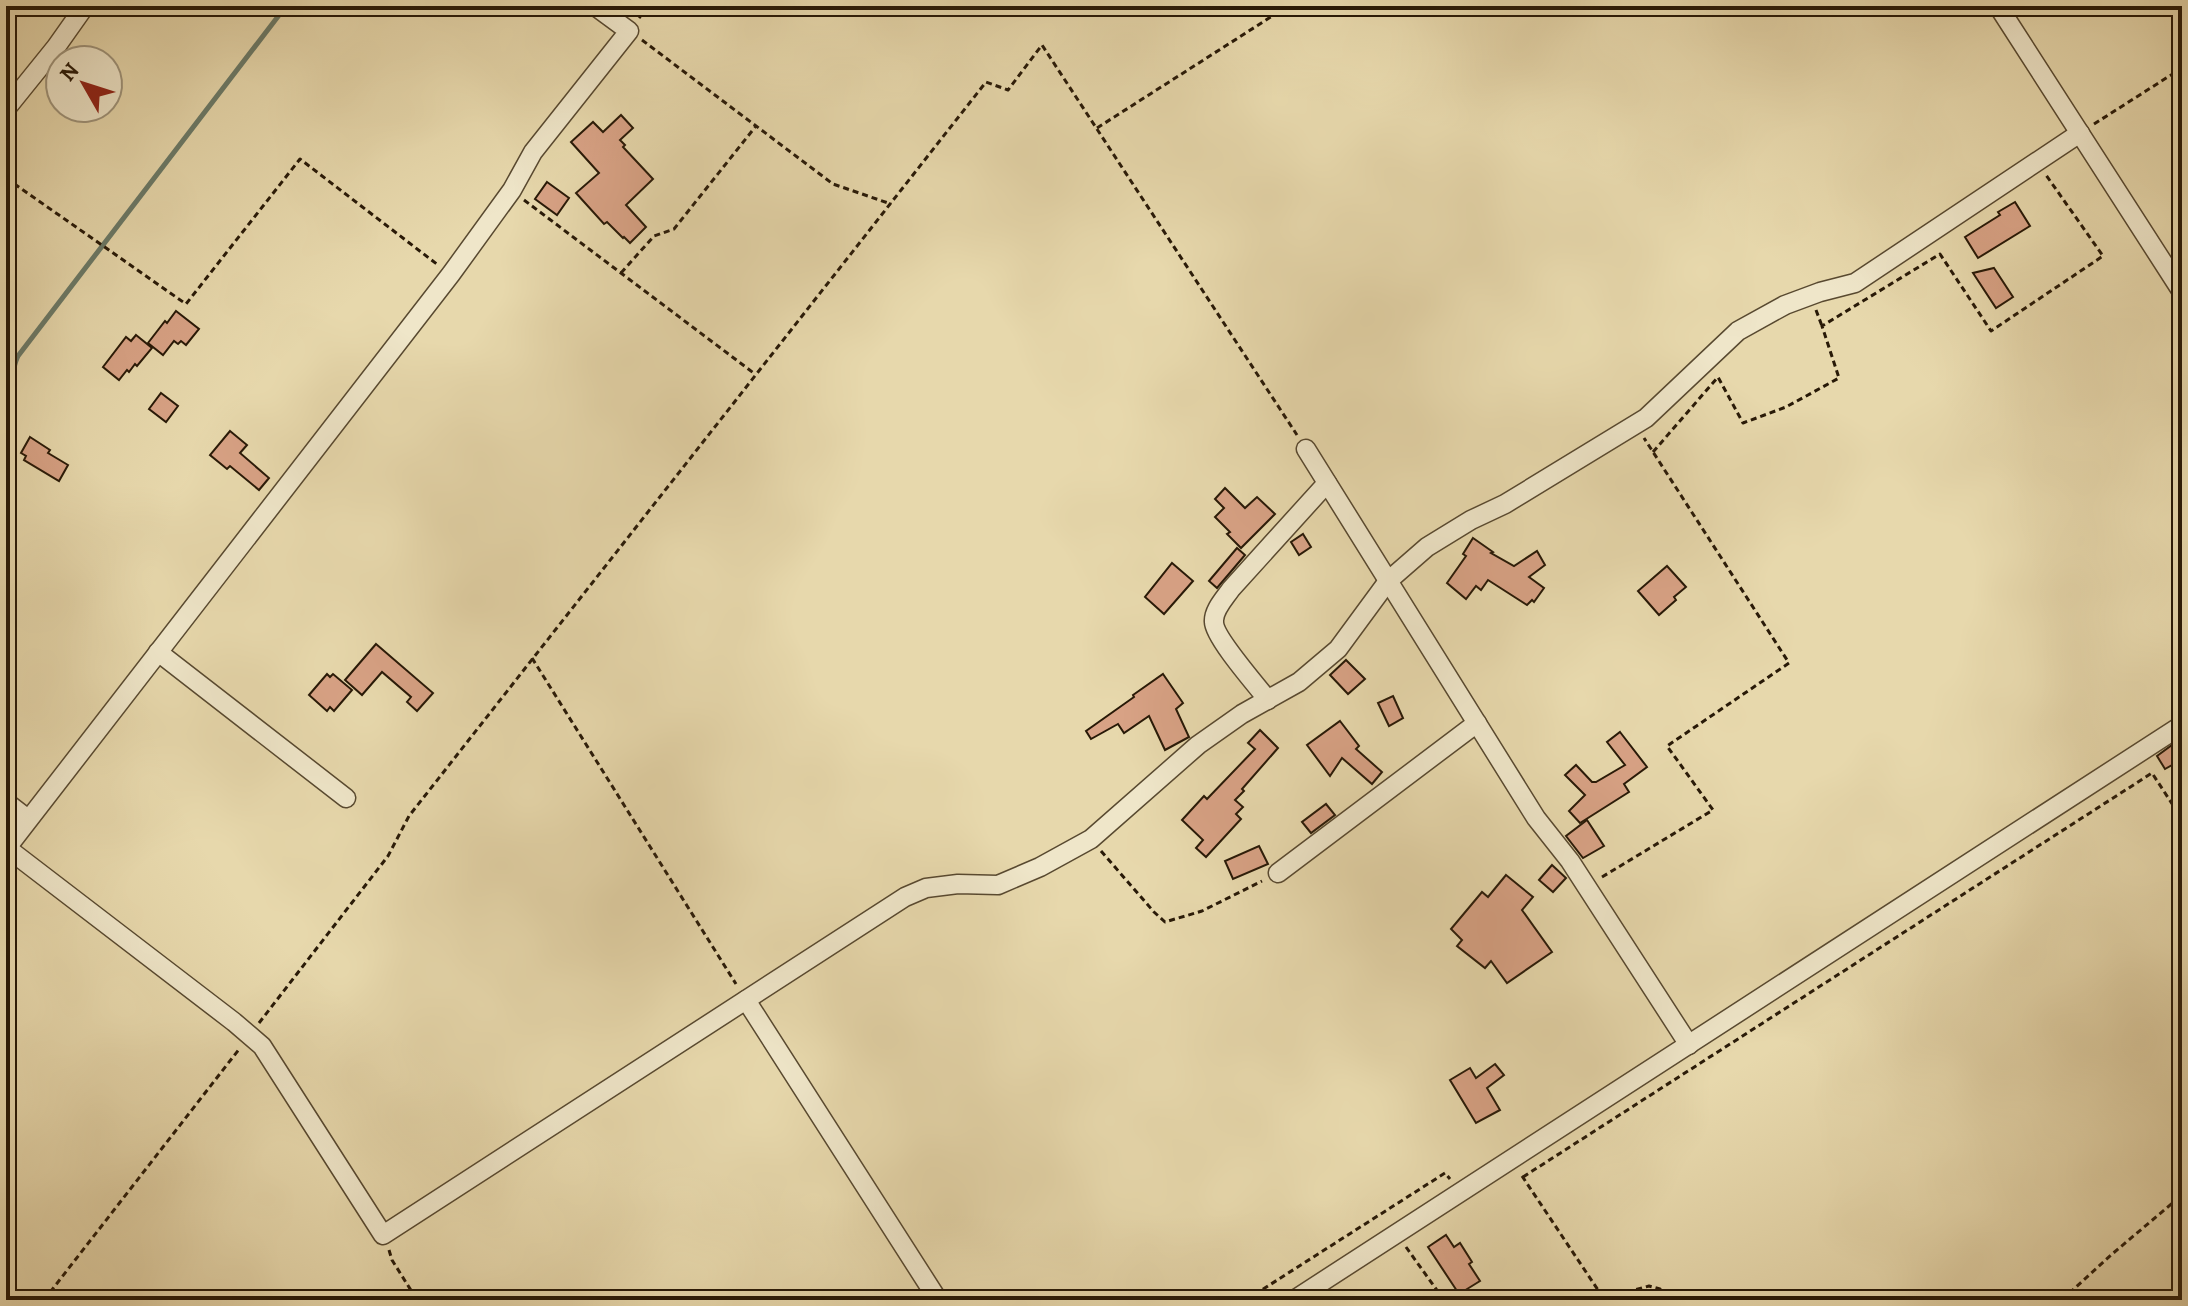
<svg xmlns="http://www.w3.org/2000/svg" width="2188" height="1306" viewBox="0 0 2188 1306" font-family="Alegreya,serif">
<style>
.lines{fill:none;stroke-linecap:round;stroke-linejoin:round}
.stream{stroke:#6b7a68;stroke-width:5}
.building{fill:#d8a285;stroke:#281907;stroke-width:2}
.minor-casing{stroke:#584930;stroke-width:21}
.path{stroke:#281907;stroke-width:3;stroke-dasharray:6 4;stroke-linecap:butt}
.minor{stroke:#efe6c9;stroke-width:18}
</style>
<rect width="100%" height="100%" fill="#e7d8ac"/>
<filter id="stains"><feTurbulence type="fractalNoise" baseFrequency=".0025" numOctaves="4"/><feColorMatrix values="0 0 0 0 .2 0 0 0 0 .09 0 0 0 0 .02 0 0 0 .5 -.17"/></filter>
<radialGradient id="worn" r=".72"><stop offset=".6" stop-color="#630" stop-opacity="0"/><stop offset="1" stop-color="#630" stop-opacity=".3"/></radialGradient>
<g class="lines">
<path class="stream" d="M6,409C12,391 10,372 18,356L286,6"/>
</g>
<g class="building">
<polygon points="621,115 633,128 620,140 625,145 623,147 653,179 626,205 646,227 630,243 624,237 623,238 607,222 604,224 576,193 599,173 571,142 593,122 603,132"/>
<polygon points="547,182 569,198 557,215 535,199"/>
<polygon points="2015,202 2030,226 1978,258 1965,237 2000,215 1998,212"/>
<polygon points="1994,268 2013,297 1996,308 1973,273"/>
<polygon points="176,311 199,329 186,345 181,341 178,344 174,341 163,355 148,343 165,321 167,323"/>
<polygon points="136,335 152,348 137,366 135,364 129,372 127,370 119,380 103,367 126,337 131,341"/>
<polygon points="161,393 178,406 166,422 149,409"/>
<polygon points="230,431 247,445 240,453 269,478 259,490 230,466 227,469 210,455"/>
<polygon points="30,437 50,450 48,453 68,465 59,481 24,460 26,456 21,453"/>
<polygon points="1225,488 1245,508 1257,497 1275,514 1241,548 1227,534 1230,532 1215,517 1224,508 1215,499"/>
<polygon points="1303,534 1311,547 1299,555 1291,542"/>
<polygon points="1473,538 1493,552 1491,553 1514,566 1537,551 1545,565 1529,577 1544,588 1534,602 1532,600 1527,605 1488,580 1481,590 1476,586 1466,599 1447,583 1466,556 1463,554"/>
<polygon points="1237,548 1245,555 1217,588 1209,581"/>
<polygon points="1172,563 1193,581 1164,614 1145,597"/>
<polygon points="1667,566 1686,587 1674,597 1676,600 1659,615 1638,591"/>
<polygon points="376,644 433,693 417,711 407,702 411,697 382,672 362,695 345,680"/>
<polygon points="1346,660 1365,679 1348,694 1330,675"/>
<polygon points="327,674 330,677 333,674 352,690 334,711 330,707 327,711 309,695"/>
<polygon points="1163,674 1183,703 1176,709 1189,737 1165,750 1149,716 1124,733 1118,724 1091,739 1086,731 1134,697 1133,695"/>
<polygon points="1393,696 1403,718 1389,726 1378,703"/>
<polygon points="1340,721 1359,746 1356,749 1382,772 1372,784 1342,758 1330,776 1307,745"/>
<polygon points="1260,730 1278,748 1242,789 1244,791 1235,800 1243,807 1236,814 1241,819 1206,857 1196,848 1203,840 1182,820 1204,796 1207,799 1255,749 1248,743"/>
<polygon points="1620,732 1647,767 1624,784 1629,792 1580,823 1569,811 1585,795 1565,775 1576,765 1592,782 1596,782 1625,765 1607,742"/>
<polygon points="2172,745 2181,760 2165,769 2157,756"/>
<polygon points="1326,804 1335,815 1311,833 1302,822"/>
<polygon points="1587,820 1604,846 1583,858 1566,836"/>
<polygon points="1259,846 1268,864 1233,879 1225,861"/>
<polygon points="1552,865 1566,878 1553,892 1539,880"/>
<polygon points="1506,875 1533,897 1522,910 1552,952 1507,983 1491,961 1485,968 1457,946 1462,940 1451,929 1482,892 1488,897"/>
<polygon points="1495,1064 1504,1075 1487,1088 1500,1110 1476,1123 1450,1080 1470,1068 1476,1078"/>
<polygon points="1446,1235 1454,1247 1460,1243 1472,1262 1469,1264 1480,1281 1459,1294 1428,1247"/>
</g>
<g class="lines">
<g class="minor-casing">
<g id="minor">
<polyline points="1998,6 2182,292"/>
<polyline points="6,109 56,47 85,6"/>
<polyline points="1306,449 1536,818 1570,861 1689,1045"/>
<polyline points="158,652 346,798"/>
<path d="M1268,700C1257,686 1214,637 1214,622C1213,610 1225,598 1231,589L1327,483"/>
<polyline points="6,802 28,819"/>
<polyline points="7,848 234,1022 262,1046 383,1235 905,897 926,888 958,884 998,885 1040,867 1091,839 1198,745 1242,714 1299,682 1338,649 1388,581 1427,547 1471,520 1505,504 1646,418 1738,331 1785,305 1820,292 1855,283 2080,133"/>
<polyline points="6,849 451,274 512,190 533,152 629,31 595,6"/>
<polyline points="1278,873 1477,723"/>
<polyline points="746,1000 938,1300"/>
<polyline points="1294,1300 2182,725"/>
</g>
</g>
<g class="path">
<polyline points="639,18 648,6"/>
<polyline points="642,40 833,184 891,204"/>
<polyline points="2094,124 2182,68"/>
<polyline points="1097,128 1288,6"/>
<polyline points="6,178 186,304 300,159 438,265"/>
<polyline points="524,200 755,374"/>
<polyline points="621,273 654,236 674,229 756,126"/>
<polyline points="1816,310 1822,326"/>
<polyline points="1653,452 1718,377 1743,423 1786,407 1839,378 1822,326 1940,254 1991,331 2103,256 2046,175"/>
<polyline points="532,658 736,984"/>
<polyline points="1101,851 1154,912 1165,922 1202,911 1262,881"/>
<polyline points="1602,877 1713,810 1667,746 1789,663 1644,438"/>
<polyline points="259,1023 388,856 409,816 986,82 1008,90 1042,45 1297,435"/>
<polyline points="1522,1176 1598,1290 1605,1298 1649,1286 1660,1289 1667,1300"/>
<polyline points="1523,1177 2152,773 2182,819"/>
<polyline points="1406,1247 1444,1300"/>
<polyline points="389,1250 392,1260 417,1300"/>
<polyline points="44,1300 240,1048"/>
<polyline points="1246,1300 1445,1173 1450,1179"/>
<polyline points="1499,1300 1501,1298 1502,1300"/>
<polyline points="2062,1300 2111,1255 2182,1195"/>
</g>
<use href="#minor" class="minor"/>
</g>
<rect width="2188" height="1306" fill="none" stroke="#e7d8ac" stroke-width="32"/>
<rect x="8" y="8" width="2172" height="1290" fill="none" stroke="#281907" stroke-width="4"/>
<rect x="16" y="16" width="2156" height="1274" fill="none" stroke="#281907" stroke-width="2"/>
<g transform="translate(84 84) rotate(309)"><circle r="38" fill="#efe6c9" stroke="#9f947b" stroke-width="2"/>
<path d="M0-6L14 30L0 20L-14 30Z" fill="#8f2418"/>
<text y="-12" font-size="22" font-weight="bold" text-anchor="middle" fill="#281907">N</text>
</g>
<rect width="100%" height="100%" filter="url(#stains)"/>
<rect width="100%" height="100%" fill="url(#worn)"/>
</svg>
